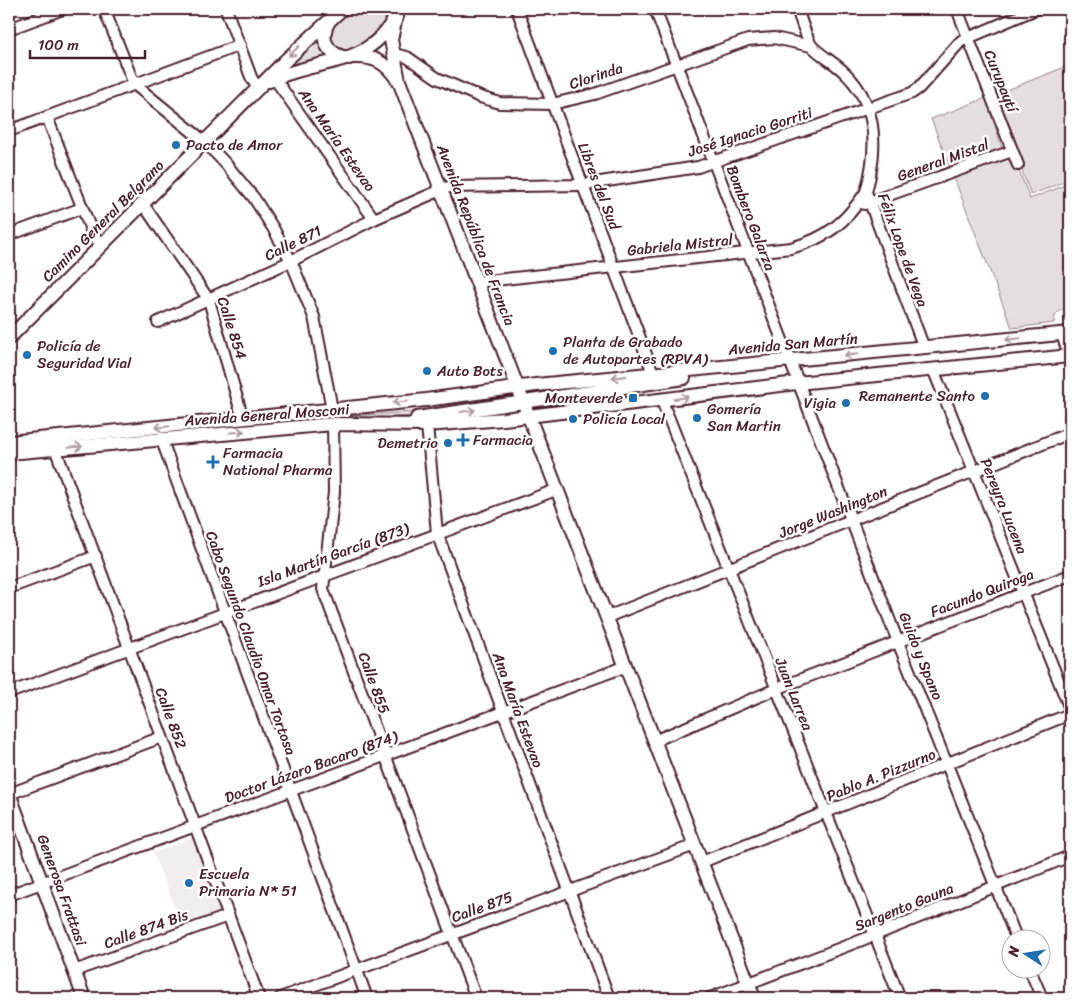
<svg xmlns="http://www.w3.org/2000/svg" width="1079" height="1007" viewBox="0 0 1079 1007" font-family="Sriracha,sans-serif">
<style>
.built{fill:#f2eeef}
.green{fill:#e5dee0;stroke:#987e86}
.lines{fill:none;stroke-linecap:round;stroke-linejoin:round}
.minor-casing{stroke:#4a1f2b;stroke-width:14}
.major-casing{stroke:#4a1f2b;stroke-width:16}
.minor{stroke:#fff;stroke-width:10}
.major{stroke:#fff;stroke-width:12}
.oneway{stroke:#ae9aa0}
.poi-dot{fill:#1f6fb2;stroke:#fff;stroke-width:2}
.labels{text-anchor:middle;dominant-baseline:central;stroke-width:5;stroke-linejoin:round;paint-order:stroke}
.street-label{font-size:15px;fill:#4a1f2b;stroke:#fff}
.poi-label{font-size:15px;fill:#4a1f2b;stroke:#fff;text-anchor:start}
</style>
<rect width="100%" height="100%" fill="#fff"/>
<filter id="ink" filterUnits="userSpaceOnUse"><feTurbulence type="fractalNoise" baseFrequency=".02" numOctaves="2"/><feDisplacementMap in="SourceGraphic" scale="10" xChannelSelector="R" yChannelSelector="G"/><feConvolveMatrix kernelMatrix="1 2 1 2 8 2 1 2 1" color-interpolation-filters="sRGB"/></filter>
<g filter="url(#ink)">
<polygon class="built" points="195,836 224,913 183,928 153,853"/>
<g class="green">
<path d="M349,9H395C385,30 366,44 346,55L332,46C328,25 335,23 349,9Z"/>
<polygon points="319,33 333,56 287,68"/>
<polygon points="1070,65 1070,179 1031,195 1020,166 1024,165 997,94"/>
<polygon points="986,98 1002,148 950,167 931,119"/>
<path d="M1011,158L1017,166L1030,199L1070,183V307C1061,308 1053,314 1054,323L1012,328L954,178Z"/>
<polygon points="410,412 412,416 9,446 331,417"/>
</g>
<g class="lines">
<g class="minor-casing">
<g id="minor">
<polyline points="104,9 134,84 205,142 225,163 254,198 273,228 291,261 314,317 332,409"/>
<polyline points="226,9 251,77 258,89"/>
<polyline points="517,9 653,373"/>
<polyline points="655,9 898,642 1017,940"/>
<path d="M797,9C801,20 805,34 811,45C816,52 836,64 843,71C879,104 878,149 866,192L924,348"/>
<polyline points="957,9 1018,165"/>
<polyline points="9,29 63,9"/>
<polyline points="393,54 407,57 437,78 480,97 500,103 552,104 595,94 748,40 774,38 811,46"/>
<polyline points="275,79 374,219"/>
<polyline points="47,117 91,230 101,246"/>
<polyline points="9,131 240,45"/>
<polyline points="143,204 209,300 243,419"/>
<polyline points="864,204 1012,151"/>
<polyline points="9,235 82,208"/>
<path d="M477,282L791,248C827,238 845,223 866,192"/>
<polyline points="158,322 291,261 374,219 448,187 581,185 698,167 912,93 919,88 961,41 1036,9"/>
<polyline points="1062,334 1070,360"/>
<polyline points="933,369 1070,709"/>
<polyline points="662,401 900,998"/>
<polyline points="333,424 334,492 323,589 476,998"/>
<polyline points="427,425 437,533 609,998"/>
<polyline points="161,438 367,998"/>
<polyline points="55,448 259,998"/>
<polyline points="9,588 96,556"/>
<polyline points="607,617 1070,433"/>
<polyline points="9,693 556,490"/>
<polyline points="654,741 776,689 1070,575"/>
<polyline points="9,794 162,737"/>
<polyline points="702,862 1070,714"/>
<polyline points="9,895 624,667"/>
<polyline points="1030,970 1042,998"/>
<polyline points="74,971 228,916"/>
<polyline points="280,998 695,845"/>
<polyline points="710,998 875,935 1070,856"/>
</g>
</g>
<g class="major-casing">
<g id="major">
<polyline points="396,17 391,40 399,81 754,998"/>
<path d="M329,21C318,39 328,56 349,58"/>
<path d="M354,57C374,56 385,62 397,79"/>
<path d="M269,81C318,57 373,70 399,9"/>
<polyline points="9,338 286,60 342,9"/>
<polyline points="417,418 684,378"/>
<polyline points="9,442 426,400 536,385 1070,333"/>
<polyline points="9,453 333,424 427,425 504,419 797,383 1070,356"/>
<polyline points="9,793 84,998"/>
</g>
</g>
<use href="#minor" class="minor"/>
<use href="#major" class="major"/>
</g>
<defs><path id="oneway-shaft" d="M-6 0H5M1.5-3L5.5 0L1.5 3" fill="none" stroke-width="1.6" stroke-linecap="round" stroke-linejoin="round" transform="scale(1.25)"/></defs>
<g class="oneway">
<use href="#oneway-shaft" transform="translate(294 51) rotate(135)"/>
<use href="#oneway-shaft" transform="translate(1013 339) rotate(174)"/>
<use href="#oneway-shaft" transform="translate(851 355) rotate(174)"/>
<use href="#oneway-shaft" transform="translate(619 377) rotate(173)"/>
<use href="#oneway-shaft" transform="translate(681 398) rotate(-10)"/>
<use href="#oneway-shaft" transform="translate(400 402) rotate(174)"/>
<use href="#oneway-shaft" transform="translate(468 411) rotate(-8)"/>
<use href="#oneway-shaft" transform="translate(162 427) rotate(174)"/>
<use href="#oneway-shaft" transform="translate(237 432) rotate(-5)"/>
<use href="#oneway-shaft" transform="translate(75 447) rotate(-5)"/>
</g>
</g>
<g class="poi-dot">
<circle cx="176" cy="145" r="5"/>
<circle cx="553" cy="351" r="5"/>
<circle cx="27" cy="355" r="5"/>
<circle cx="427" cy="371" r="5"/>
<circle cx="985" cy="396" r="5"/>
<rect x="628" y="393" width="10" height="10" rx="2.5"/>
<circle cx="846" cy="403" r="5"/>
<circle cx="697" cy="418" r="5"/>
<circle cx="573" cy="419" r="5"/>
<path d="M460.5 432.5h5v5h5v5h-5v5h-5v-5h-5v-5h5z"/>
<circle cx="448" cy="443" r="5"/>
<path d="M210.5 454.5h5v5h5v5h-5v5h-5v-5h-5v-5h5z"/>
<circle cx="189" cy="883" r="5"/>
</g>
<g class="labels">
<g class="street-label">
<text transform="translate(596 76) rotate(-18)">Clorinda</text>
<text transform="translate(1001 81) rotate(68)">Curupaytí</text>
<text transform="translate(750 132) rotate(-18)">José Ignacio Gorriti</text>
<text transform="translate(337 140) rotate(55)">Ana María Estevao</text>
<text transform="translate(943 160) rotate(-20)">General Mistal</text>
<text transform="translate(599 186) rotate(69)">Libres del Sud</text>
<text transform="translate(751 218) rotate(69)">Bombero Galarza</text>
<text transform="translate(103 221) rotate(-45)">Camino General Belgrano</text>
<text transform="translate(476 235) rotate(69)">Avenida República de Francia</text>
<text transform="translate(293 243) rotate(-26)">Calle 871</text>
<text transform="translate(680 245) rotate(-6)">Gabriela Mistral</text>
<text transform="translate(903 250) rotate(70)">Félix Lope de Vega</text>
<text transform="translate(232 328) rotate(72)">Calle 854</text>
<text transform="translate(793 344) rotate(-5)">Avenida San Martín</text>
<text transform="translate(267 415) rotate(-4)">Avenida General Mosconi</text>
<text transform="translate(1004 506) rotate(68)">Pereyra Lucena</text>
<text transform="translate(833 512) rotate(-22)">Jorge Washington</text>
<text transform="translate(333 555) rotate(-20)">Isla Martín García (873)</text>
<text transform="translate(982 593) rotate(-21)">Facundo Quiroga</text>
<text transform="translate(251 643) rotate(70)">Cabo Segundo Claudio Omar Tortosa</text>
<text transform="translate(921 656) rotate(68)">Guido y Spano</text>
<text transform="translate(374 683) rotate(70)">Calle 855</text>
<text transform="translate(794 694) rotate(68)">Juan Larrea</text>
<text transform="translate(518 710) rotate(70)">Ana María Estevao</text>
<text transform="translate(171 718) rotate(70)">Calle 852</text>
<text transform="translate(311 767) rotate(-20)">Doctor Lázaro Bacaro (874)</text>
<text transform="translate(881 775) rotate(-22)">Pablo A. Pizzurno</text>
<text transform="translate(62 890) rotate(70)">Generosa Frattasi</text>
<text transform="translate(482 907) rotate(-20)">Calle 875</text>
<text transform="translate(904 907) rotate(-22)">Sargento Gauna</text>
<text transform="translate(146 929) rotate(-20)">Calle 874 Bis</text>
</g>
<g class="poi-label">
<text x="186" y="145">Pacto de Amor</text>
<text x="563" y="342">Planta de Grabado<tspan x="563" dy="17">de Autopartes (RPVA)</tspan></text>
<text x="37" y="346">Policía de<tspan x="37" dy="17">Seguridad Vial</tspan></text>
<text x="437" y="371">Auto Bots</text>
<text x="975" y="396" text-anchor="end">Remanente Santo</text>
<text x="623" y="398" text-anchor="end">Monteverde</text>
<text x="836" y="403" text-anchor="end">Vigia</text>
<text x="707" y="409">Gomería<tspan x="707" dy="17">San Martin</tspan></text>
<text x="583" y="419">Policía Local</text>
<text x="473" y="440">Farmacia</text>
<text x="438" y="443" text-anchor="end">Demetrio</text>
<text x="223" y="453">Farmacia<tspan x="223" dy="17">National Pharma</tspan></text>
<text x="199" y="874">Escuela<tspan x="199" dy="17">Primaria N* 51</tspan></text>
</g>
</g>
<rect width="1079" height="1007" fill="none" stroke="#fff" stroke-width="30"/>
<rect x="15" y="15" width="1049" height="977" fill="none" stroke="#4a1f2b" stroke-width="2" filter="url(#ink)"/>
<g transform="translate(1026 954) rotate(282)"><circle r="24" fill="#ffffff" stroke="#b7a5aa"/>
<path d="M0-4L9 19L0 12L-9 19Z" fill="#1f6fb2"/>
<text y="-8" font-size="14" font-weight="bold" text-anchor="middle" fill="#4a1f2b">N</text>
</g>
<path d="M30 50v8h115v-8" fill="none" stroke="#4a1f2b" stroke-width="2.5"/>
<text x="38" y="50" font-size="15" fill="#4a1f2b" stroke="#ffffff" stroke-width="4" paint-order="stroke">100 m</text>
</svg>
